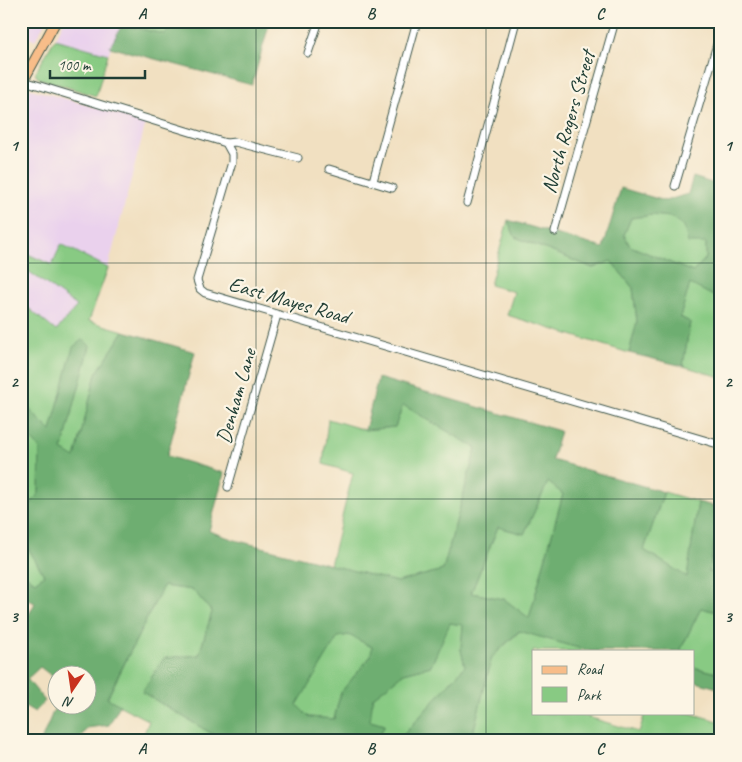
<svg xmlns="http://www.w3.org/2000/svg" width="742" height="762" viewBox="0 0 742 762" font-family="Caveat,sans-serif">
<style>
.built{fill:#ead1ed}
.green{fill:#88ca83;stroke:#54845c}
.forest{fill:#6eae71;stroke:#467652;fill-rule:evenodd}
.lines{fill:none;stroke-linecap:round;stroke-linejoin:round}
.minor-casing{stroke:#3e5549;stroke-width:9}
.major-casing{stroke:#3e5549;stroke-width:11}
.minor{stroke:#fff;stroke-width:7}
.major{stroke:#f8bd89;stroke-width:9}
.grid{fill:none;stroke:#1f3d34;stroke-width:1;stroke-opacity:0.55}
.labels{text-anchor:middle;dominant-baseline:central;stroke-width:4.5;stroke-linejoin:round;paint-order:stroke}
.street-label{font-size:21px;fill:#1f3d34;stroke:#fcf5e5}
.neatline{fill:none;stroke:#1f3d34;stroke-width:2}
.grid-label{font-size:16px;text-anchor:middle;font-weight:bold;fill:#1f3d34}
</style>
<rect width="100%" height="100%" fill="#fcf5e5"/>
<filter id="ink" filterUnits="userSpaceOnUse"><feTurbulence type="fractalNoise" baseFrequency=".02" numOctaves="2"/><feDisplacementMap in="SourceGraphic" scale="10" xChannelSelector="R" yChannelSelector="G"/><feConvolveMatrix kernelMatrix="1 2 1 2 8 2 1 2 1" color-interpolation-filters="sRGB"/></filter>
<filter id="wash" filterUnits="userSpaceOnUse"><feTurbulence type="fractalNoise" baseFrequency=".0096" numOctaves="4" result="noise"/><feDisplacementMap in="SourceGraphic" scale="20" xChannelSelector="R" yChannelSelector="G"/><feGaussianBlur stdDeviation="1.12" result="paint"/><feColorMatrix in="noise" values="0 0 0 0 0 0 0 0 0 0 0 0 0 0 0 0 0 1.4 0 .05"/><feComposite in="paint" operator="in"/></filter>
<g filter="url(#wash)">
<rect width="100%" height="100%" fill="#f1e0c1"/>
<g class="built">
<polygon points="21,21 46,21 35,40 21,36"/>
<polygon points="64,21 114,21 114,23 122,25 108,54 55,39"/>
<polygon points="31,89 146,122 108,268 61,245 52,265 21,251 21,98 25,91"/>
<polygon points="21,266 78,306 56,331 21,302"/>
</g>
<g class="green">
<polygon points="114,21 180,21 164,34 113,23"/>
<polygon points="55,39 108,54 96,96 38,78 35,73"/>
<polygon points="652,215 671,217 706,242 706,258 693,272 630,246 624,235 631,218"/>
<polygon points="508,220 515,237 593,268 611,261 633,288 637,322 629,353 507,315 514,292 490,285"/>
<polygon points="61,244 108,268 89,321 124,331 96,374 75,459 62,450 90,346 73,348 51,431 21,401 21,302 56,331 77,306 21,266 21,251 52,265"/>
<polygon points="690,283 721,300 721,377 683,366 690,322 680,317"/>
<polygon points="403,405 476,448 443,570 397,582 330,565 353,473 323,464 328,419 365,430 395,427"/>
<polygon points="21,428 40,448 39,493 27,509 21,505"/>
<polygon points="548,482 563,494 529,618 504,599 471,593 498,527 524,534"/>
<polygon points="664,492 698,502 687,577 644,550"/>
<polygon points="721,517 721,570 709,572"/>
<polygon points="21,536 44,575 35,582 21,572"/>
<polygon points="163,586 193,590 212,612 199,655 164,658 142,692 224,741 141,741 149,721 107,699"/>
<polygon points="701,608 721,613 721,674 693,667 693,651 680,651"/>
<polygon points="449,623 463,625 461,650 465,666 398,741 376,741 385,725 369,721 373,697 404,673 431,666"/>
<polygon points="520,631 582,649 581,651 533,651 533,713 574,713 639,732 645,713 689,713 718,721 721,713 721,741 471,741 492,657"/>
<polygon points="349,635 372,647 371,656 341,692 334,719 309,717 296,706 338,637"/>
</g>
<g class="forest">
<polygon points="180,21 270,21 252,85 110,47 122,25 164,34"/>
<path d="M693,177L721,186V300L690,284L680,317L690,322L683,366L629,353L637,322L633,288L611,261L593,268L515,237L508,220L603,248L621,188L665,201L688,194ZM652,215L671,217L684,226L688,243H706V258L693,272L630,246L624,235L631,218Z"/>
<path d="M124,331L195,352L167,456L224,473L209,531L235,540L397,582L443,570L476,448L403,405L395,427L365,430L378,378L560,431L552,460L664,492L644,550L687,577L698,502L721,508L709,572L721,570V613L701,608L680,651H589L519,631L492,657L471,741H398L465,666L461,650L463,625L450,623L431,666L404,673L373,697L370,721L385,725L376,741H224L142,692L164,658L199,655L212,612L193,590L163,586L107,698L120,705L109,725L87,728L78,741H41L57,702L58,704H88V674H58L57,680L40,667L27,679L45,701L35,712L21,704V630L35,603L21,596V572L35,582L44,575L21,536V505L27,509L39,493L40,449L21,428V401L51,431L73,347L83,339L90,346L62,450L75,458L96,374ZM548,482L563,494L529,618L504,599L471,593L498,527L524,534ZM349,635L372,647L371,656L341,692L334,719L309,717L297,705L338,637Z"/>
<polygon points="693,667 721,674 721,689 693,681"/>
</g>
</g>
<g filter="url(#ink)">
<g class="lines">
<g class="minor-casing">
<g id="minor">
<polyline points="308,53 319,21"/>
<polyline points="24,81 226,143 232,154 232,162 197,280 200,289 205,293 721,445"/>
<polyline points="226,143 235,142 298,158"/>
<polyline points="329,169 392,188"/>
<polyline points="373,181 417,21"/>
<polyline points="675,186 721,31"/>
<polyline points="467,203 516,21"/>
<polyline points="555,232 615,21"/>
<polyline points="228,487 277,315"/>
</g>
</g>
<g class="major-casing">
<polyline id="major" points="21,85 56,21"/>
</g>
<use href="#minor" class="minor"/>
<use href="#major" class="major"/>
</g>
</g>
<path class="grid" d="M256,21V741M486,21V741M21,263H721M21,499H721"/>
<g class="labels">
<g class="street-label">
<text transform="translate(568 122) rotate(-74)">North Rogers Street</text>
<text transform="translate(289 300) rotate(16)">East Mayes Road</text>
<text transform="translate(236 396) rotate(-74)">Denham Lane</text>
</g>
</g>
<rect width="742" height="762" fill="none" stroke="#fcf5e5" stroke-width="55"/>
<rect x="532" y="650" width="162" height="65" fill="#fcf5e5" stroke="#a4ab9e"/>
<rect x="542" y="666" width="25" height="8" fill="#f8bd89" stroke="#a4ab9e"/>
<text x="577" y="674" font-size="15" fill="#1f3d34">Road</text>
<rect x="542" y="687" width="25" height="15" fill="#88ca83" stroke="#a4ab9e"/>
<text x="577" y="700" font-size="15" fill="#1f3d34">Park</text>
<g transform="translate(72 690) rotate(193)"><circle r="24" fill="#fcf5e5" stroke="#a4ab9e"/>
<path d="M0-4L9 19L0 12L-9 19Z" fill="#c8321e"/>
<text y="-8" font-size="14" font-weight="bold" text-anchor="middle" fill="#1f3d34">N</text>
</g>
<path d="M50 70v8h95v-8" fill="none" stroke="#1f3d34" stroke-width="2.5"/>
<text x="58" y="70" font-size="15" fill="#1f3d34" stroke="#fcf5e5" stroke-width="4" paint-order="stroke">100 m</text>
<rect x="28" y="28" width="686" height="706" class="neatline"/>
<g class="grid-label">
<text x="142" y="19">A</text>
<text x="371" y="19">B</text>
<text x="600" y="19">C</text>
<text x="14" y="151">1</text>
<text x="728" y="151">1</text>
<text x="14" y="387">2</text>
<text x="728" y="387">2</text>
<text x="14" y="622">3</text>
<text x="728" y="622">3</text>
<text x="142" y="754">A</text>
<text x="371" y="754">B</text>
<text x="600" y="754">C</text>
</g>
</svg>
